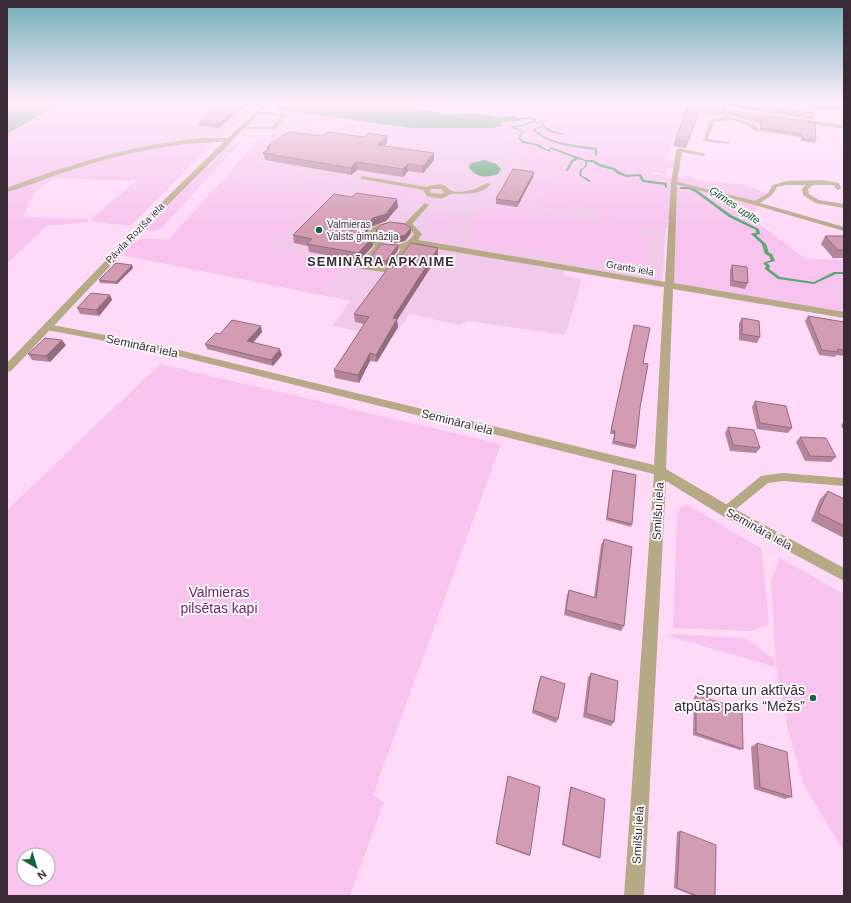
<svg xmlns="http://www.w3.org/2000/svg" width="851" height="903" viewBox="0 0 851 903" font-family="Helvetica,sans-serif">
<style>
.built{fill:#f2c9eb}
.green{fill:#f8c3ef;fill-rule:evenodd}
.water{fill:#59a670}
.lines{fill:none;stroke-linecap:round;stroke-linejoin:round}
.stream{fill:#59a670;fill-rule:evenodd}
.service{fill:#b5a986;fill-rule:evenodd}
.minor{fill:#b5a986;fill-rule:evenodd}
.tertiary{fill:#b5a986;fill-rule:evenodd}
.wall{fill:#b5869a}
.shaded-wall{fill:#946d7d}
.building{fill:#d39cb3;stroke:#946d7d}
.poi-dot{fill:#166737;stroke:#fff;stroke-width:1.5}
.labels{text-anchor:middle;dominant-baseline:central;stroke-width:3.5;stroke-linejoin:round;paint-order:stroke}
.far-poi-label{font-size:10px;fill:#3a2937;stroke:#fff;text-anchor:start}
.far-street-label{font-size:10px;fill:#3a2937;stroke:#fff}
.far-water-label{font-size:11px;font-style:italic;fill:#215834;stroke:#fff}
.street-label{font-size:12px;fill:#3a2937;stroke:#fff}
.far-district-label{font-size:13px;font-weight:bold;letter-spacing:1px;fill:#3a2937;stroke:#fff}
.near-park-label{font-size:14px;fill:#73236b;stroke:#fff}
.near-poi-label{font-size:14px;fill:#3a2937;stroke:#fff;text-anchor:end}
</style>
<rect width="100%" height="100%" fill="#ffd9f8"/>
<polygon class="built" points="267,111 321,119 316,123 408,135 497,140 518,161 547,174 602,211 666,220 662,288 565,270 563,275 582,279 568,327 563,335 469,321 459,325 409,314 393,338 332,326 350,301 127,255 170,242 259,138 241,137 261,114"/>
<g class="green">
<polygon points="63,102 260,102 217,140 130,226 91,221 91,219 136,181 54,178 35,192 23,217 88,219 89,222 46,226 7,264 7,134"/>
<path d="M272,102H281L276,107L279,110L411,128H494L501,126L497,123L503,122L505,116L457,113L443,115L405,105L384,103L351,104L335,102H646L681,106L683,107L682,110L685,111L677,130L675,131L673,134L674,136L670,147L667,148L672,150L664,153L665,158L672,161L674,168L666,169L668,172L667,175L654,172L653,174L678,178L690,175L694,179L700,181L746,185L768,194L759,198L754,220L806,259L844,260V315L669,286L673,221L658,219L661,222L668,221L669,227L661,229L653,226C637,233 610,223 595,216L596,211L599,210L596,208L582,209L573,205L570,212L533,205L540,192L552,194C542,189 533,191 523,186L529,181H555L547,174L518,161L497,140L408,135L315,123L320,119L260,111L265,109Z"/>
<polygon points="275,138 279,142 263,148 262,150 267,153 226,176 257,141"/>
<polygon points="232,141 241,142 163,227 158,230 149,231 146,229"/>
<polygon points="258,162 294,168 292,171 293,176 295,177 286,185 237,179"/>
<polygon points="408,171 442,178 442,180 434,183 424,181 418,185 382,180 375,176 376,173 403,177"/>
<path d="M333,174L350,176C334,183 316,188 298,186L307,179H319Z"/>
<path d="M223,179L328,193L269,248L346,265L321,295L121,255C140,235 142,238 168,240Z"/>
<path d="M351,179L356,185C344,196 327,191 312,189Z"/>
<polygon points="373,182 411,188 417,190 409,198 405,200 359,191 369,183"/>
<path d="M497,209C526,209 556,216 585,221C600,223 619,224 633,230C645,235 659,247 647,259C639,267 625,268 615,268L464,241L466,238L478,240L470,231L469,228C473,215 485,212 497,209Z"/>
<polygon points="438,214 454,217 446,231 430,228"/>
<path d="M160,364L501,444L373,795L384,802L350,896H7V510ZM24,855H48V879H24Z"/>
<polygon points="688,505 762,549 769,624 752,631 673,628 677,516 680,507"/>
<polygon points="780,558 844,594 844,852 804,785 788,730 776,667 771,581"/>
<polygon points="674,634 745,638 774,659 775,667 669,636"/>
</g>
<g class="water">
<polygon points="7,102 63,102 7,134"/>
<polygon points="281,102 340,102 349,104 384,103 435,111 443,115 473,113 498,117 515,116 521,121 503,122 501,123 501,126 494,128 411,128 279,110 276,107"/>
<path d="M485,160L496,164L501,169L498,174C485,178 478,178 469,168L471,163Z"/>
</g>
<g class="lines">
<g class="stream">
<path d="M531,117L536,119V121H534L544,123V126L551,130L564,134L563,135L549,132L543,127L535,129C548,144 578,145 597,148V155L596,156L595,155V150C575,147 545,145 532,129L542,126V124L532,122L526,126L515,127L524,131L520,138L524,141L538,144L548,150L551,147L586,160H594L600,164L615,168L620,172L627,175L641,174L644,180L667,183V187L665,188V185L642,182L639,176L626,177L618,174L613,170L598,166L592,162H587V166L582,170L581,175L591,181L589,182L579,175L580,170L585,166V161L578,159L573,162L568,171H566V170L571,160L575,158L551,149L550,152L545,150L534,145L522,143L518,138L522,131L511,128V126L524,124L533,120L531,119L515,120L514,119Z"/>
<polygon points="680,187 690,187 697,190 731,215 759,229 760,234 756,235 766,244 769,253 772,254 775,261 767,263 770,266 769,269 780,277 814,282 834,272 844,272 844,274 836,274 814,284 778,279 765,269 766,266 763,263 771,260 769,256 765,254 762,244 751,234 753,233 756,233 756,230 729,217 695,192 689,189 680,189"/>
</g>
<g class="service">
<path d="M729,110L731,111L729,117L752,123L759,129V131H755C744,121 729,119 714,122L708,139L729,142V144L703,141L710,120L724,117Z"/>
<polygon points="255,111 285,114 287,115 275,129 238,129 240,127 272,127 281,116 257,113"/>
<path d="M363,176L427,187C431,185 441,183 445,186C447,187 448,189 450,190C460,195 478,189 486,183L491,184C480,196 466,193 452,194C448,194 447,197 443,198C438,199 432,197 427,196L423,190L361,179L360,178ZM432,189H441L444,192L442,194L431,193L429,191Z"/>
<polygon points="821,180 839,183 841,188 838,190 836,189 834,185 813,185 808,189 809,194 819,200 844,204 844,208 815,203 803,195 802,189 806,185 786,185 777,187 772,195 760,203 844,227 844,231 737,200 671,183 674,181 755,201 768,193 773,185 786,181"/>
<polygon points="783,473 844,478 844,486 783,481 768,483 730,514 726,516 722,514 721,511 722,508 761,476"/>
</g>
<g class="minor">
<path d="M200,138H227L230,140L227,142C170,142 116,155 62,173C44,179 26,187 7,192V188C70,164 133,145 200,138Z"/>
<path d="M679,148L706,154L703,156L682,152L677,183L674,283L844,312V318L673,289L666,469L731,507L844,568V581L721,515L666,481L644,896H624L654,474L158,351L47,330L42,327L47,324L158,345L654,465L664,287L414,245L392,273L361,269L357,266L375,246L370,243L366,235C375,221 390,222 405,223L425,203L429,205L412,224L422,234L418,240L665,282L671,183L676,150ZM390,226L409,228L414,234C406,248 382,249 374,235L381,229ZM381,248L401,249L387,268L367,265Z"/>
</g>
<g class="tertiary">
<polygon points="265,102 271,102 171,202 11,371 7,372 7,363 165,199"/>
<polygon points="661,102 676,102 751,114 748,116"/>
<polygon points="772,115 844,125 844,129 770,118"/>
</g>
</g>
<g class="wall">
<polygon points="225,102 219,128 200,126 199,123"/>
<polygon points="689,102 759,102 760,106 815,116 813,119 727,107 725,113 722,116 698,112 686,148 673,146"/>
<polygon points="811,102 844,102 844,111 812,108"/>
<polygon points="733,111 815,123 816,140 815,143 801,141 801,137 760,131 760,123 731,116"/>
<polygon points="322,136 387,143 384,146 434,160 423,173 408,171 403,177 357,170 351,175 265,160 263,153 267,150 267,147"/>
<polygon points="533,177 517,207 496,204 496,199"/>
<polygon points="398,207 386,221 373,226 367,232 373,246 359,261 309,252 308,246 294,243 293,235"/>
<polygon points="376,230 411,233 405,241 394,243 383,241 376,235"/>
<polygon points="825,236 844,236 844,258 833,258 821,244"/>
<polygon points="398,245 398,250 386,266 370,263 370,258"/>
<polygon points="438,248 438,256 397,320 398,327 377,362 370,361 359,383 335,378 334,370 364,324 355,322 354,314 393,266"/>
<polygon points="732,265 748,283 745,289 730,286 730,270"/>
<polygon points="133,268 117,284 100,283 99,280"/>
<polygon points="110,295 112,300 99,316 80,314 77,308"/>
<polygon points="808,316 844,322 844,356 836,355 835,357 819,355 805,321"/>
<polygon points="742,318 760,337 757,343 739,340 739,323"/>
<polygon points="634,325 643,363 636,446 635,449 612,444 614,434 610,434"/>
<polygon points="262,332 253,343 282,355 273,366 207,349 205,344 220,334"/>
<polygon points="66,345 50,362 32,360 28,354"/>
<polygon points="755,401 792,428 788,433 757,429 752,407"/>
<polygon points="844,422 844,431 841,425"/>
<polygon points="728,427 760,448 756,453 730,451 725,433"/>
<polygon points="800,437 836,457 831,462 805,461 796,442"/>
<polygon points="613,470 632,524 631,527 606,520 612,473"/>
<polygon points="828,491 844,499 844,538 811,521 820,499"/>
<polygon points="604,539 624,626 621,631 564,615 567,595 569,590 594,597 601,545"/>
<polygon points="591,673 614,722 611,726 583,717 588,677"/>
<polygon points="541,676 558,719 556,723 532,713 539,680"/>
<polygon points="696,695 743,749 740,750 693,735 694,697"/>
<polygon points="757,743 792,797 785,799 754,789 751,747"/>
<polygon points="508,776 530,855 529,856 496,844"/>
<polygon points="571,787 600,858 598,858 562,845 570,788"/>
<polygon points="680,831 715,896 694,896 674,888 677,832"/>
</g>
<g class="shaded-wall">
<polygon points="246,102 251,102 219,128 218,124"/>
<polygon points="727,106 725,113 722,116 724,109"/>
<polygon points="387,136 387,143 378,152 377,145"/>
<polygon points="434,153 434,160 423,173 423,166"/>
<polygon points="356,162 357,170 351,175 351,168"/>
<polygon points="408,164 408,171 403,177 403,169"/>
<polygon points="534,172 533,177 517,207 518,202"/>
<polygon points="397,199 398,207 386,221 373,226 365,234 364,226 373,218"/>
<polygon points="411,228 411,233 405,241 394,243 394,238"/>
<polygon points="372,238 373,246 359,261 358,253"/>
<polygon points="398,245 398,250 386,266 386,261"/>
<polygon points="438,248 438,256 397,320 398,327 377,362 376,355 393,318"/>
<polygon points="132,265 133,268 117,284 116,282"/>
<polygon points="110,295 112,300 99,316 96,310"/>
<polygon points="261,326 262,332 249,347 247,341"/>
<polygon points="62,340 66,345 50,362 46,356"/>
<polygon points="280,349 282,355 273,366 271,360"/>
<polygon points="370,353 370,361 359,383 358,375"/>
</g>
<g class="building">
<polygon points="225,102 246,102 218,124 199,123"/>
<polygon points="689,102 697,102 727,106 724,109 701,106 688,141 675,140"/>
<polygon points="711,102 759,102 760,106 815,113 815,116"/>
<polygon points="813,102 844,102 844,108 813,104"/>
<polygon points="733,111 815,123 816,140 802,138 802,134 762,128 762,120 732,113"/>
<polygon points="288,132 322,136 328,132 364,137 368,133 387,136 377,145 434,153 423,166 408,164 403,169 356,162 351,168 263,153 270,148 267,147"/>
<polygon points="513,169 534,172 518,202 496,199"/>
<polygon points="356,193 397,199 386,214 373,218 364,226 368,236 372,238 358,253 307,244 312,239 293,235 334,194 352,197"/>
<polygon points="390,222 405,224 411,228 405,235 394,238 383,236 376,230 381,225"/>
<polygon points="825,236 844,236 844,250 838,250"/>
<polygon points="411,243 438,248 393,318 397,319 376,355 370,353 358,375 334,370 369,317 354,314 389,267 393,266"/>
<polygon points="381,244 398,245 386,261 370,258"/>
<polygon points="116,263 132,265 116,282 99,280"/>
<polygon points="732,265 747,267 748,283 733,281"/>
<polygon points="91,293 110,295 96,310 77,308"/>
<polygon points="808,316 844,322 844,350 837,349 838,352 822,350"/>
<polygon points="742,318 759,321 760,337 742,334"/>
<polygon points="232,320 261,326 247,341 280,349 271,360 205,344 216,333 220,334"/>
<polygon points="634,325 650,328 643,363 648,364 640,408 636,446 614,441 615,431 611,430"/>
<polygon points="45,338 62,340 46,356 28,354"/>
<polygon points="755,401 786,406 792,428 760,423"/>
<polygon points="728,427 754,430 760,448 733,445"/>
<polygon points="800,437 826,438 836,457 810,456"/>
<polygon points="613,470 636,475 632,524 607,518"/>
<polygon points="828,491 844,499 844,526 818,513"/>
<polygon points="604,539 632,547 624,626 566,610 569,590 596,598"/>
<polygon points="591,673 618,681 614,722 586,713"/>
<polygon points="541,676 565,684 558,719 533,710"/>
<polygon points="696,695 742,709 743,749 696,733"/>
<polygon points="757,743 787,752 792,797 760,787"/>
<polygon points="508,776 540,787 530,855 496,843"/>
<polygon points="571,787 605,799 600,858 563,844"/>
<polygon points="680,831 716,845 715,896 698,896 677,888"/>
</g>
<linearGradient id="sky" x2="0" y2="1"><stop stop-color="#6faeb8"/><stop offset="0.45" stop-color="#ffeefc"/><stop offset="1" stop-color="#ffeefc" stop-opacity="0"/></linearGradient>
<rect width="851" height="228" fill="url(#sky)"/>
<g class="poi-dot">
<circle cx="319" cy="230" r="4"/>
<circle cx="813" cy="698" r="4"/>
</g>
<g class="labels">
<g class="far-poi-label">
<text x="327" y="224">Valmieras<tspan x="327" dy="12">Valsts ģimnāzija</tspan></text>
</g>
<g class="far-street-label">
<text transform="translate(135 233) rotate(-46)">Pāvila Rozīša iela</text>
<text transform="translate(630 268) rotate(10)">Grants iela</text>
</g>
<g class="far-water-label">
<text transform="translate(735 205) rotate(34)">Ģīmes upīte</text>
</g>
<g class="street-label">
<text transform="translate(142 346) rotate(12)">Semināra iela</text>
<text transform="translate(457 422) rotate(14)">Semināra iela</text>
<text transform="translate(658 511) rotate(-87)">Smilšu iela</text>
<text transform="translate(759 529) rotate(29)">Semināra iela</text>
<text transform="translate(638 835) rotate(-87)">Smilšu iela</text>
</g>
<g class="far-district-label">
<text x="381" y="261">SEMINĀRA APKAIME</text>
</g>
<g class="near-park-label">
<text x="219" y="592">Valmieras<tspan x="219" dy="16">pilsētas kapi</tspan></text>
</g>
<g class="near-poi-label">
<text x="805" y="690">Sporta un aktīvās<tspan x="805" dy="16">atpūtas parks “Mežs”</tspan></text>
</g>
</g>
<rect width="851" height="903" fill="none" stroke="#3a2937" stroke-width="16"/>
<g transform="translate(36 867) rotate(142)"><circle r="19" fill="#ffffff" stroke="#b0a9af"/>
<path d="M0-3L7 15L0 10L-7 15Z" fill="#166737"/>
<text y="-6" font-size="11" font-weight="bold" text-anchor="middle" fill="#3a2937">N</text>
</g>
</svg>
